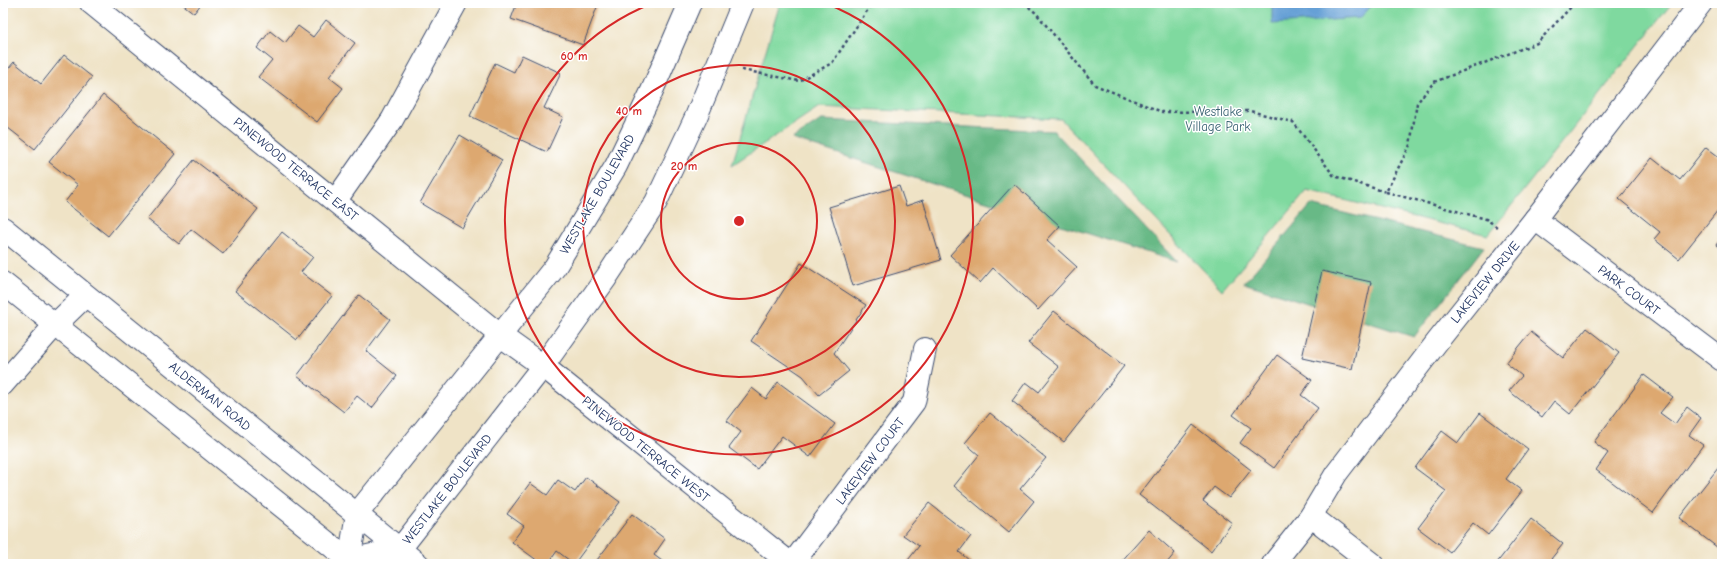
<svg xmlns="http://www.w3.org/2000/svg" width="1725" height="567" viewBox="0 0 1725 567" font-family="'Comic Neue',sans-serif">
<style>
.green{fill:#7fd99f;stroke:#4d847e}
.forest{fill:#67b986;stroke:#417472}
.water{fill:#66a0d6;stroke:#40689a}
.building{fill:#dda870}
.lines{fill:none;stroke-linecap:round;stroke-linejoin:round}
.street-casing{stroke:#3b4a6e;stroke-width:24}
.secondary-casing{stroke:#3b4a6e;stroke-width:24}
.path{stroke:#3b4a6e;stroke-width:2.5;stroke-dasharray:3 3;stroke-linecap:butt}
.street{stroke:#fff;stroke-width:22}
.secondary{stroke:#fff;stroke-width:22}
.ring{fill:none;stroke:#d62828;stroke-width:2}
.labels{text-anchor:middle;dominant-baseline:central;stroke-width:3;stroke-linejoin:round;paint-order:stroke}
.park-label{font-size:13px;fill:#396272;stroke:#fff}
.street-label{font-size:13px;fill:#1b2f5e;stroke:#fff}
.centre{fill:#d62828;stroke:#fff;stroke-width:2}
.ring-label{font-size:12px;text-anchor:middle;font-weight:bold;fill:#d62828;stroke:#fff;stroke-width:3;stroke-linejoin:round;paint-order:stroke}
</style>
<rect width="100%" height="100%" fill="#fff"/>
<filter id="ink" filterUnits="userSpaceOnUse"><feTurbulence type="fractalNoise" baseFrequency=".025" numOctaves="2"/><feDisplacementMap in="SourceGraphic" scale="8" xChannelSelector="R" yChannelSelector="G"/><feConvolveMatrix kernelMatrix="1 2 1 2 8 2 1 2 1" color-interpolation-filters="sRGB"/></filter>
<filter id="wash" filterUnits="userSpaceOnUse"><feTurbulence type="fractalNoise" baseFrequency=".012" numOctaves="4" result="noise"/><feDisplacementMap in="SourceGraphic" scale="16" xChannelSelector="R" yChannelSelector="G"/><feGaussianBlur stdDeviation="0.9" result="paint"/><feColorMatrix in="noise" values="0 0 0 0 0 0 0 0 0 0 0 0 0 0 0 0 0 1.4 0 .05"/><feComposite in="paint" operator="in"/></filter>
<g filter="url(#wash)">
<rect width="100%" height="100%" fill="#efe3c6"/>
<polygon class="green" points="780,3 1672,3 1488,235 1307,191 1222,290 1061,119 819,107 732,165"/>
<g class="forest">
<polygon points="821,120 1054,131 1177,262 792,139"/>
<polygon points="1311,205 1484,247 1414,337 1244,283"/>
</g>
<polygon class="water" points="1272,3 1374,3 1360,18 1272,24"/>
<g id="blocks">
<g class="building">
<polygon points="181,3 202,3 194,13"/>
<polygon points="517,3 585,3 597,7 583,45 511,19"/>
<polygon points="326,20 355,43 329,77 343,88 317,122 258,77 272,60 257,48 270,31 285,43 298,26 313,37"/>
<polygon points="64,55 92,77 35,149 3,124 3,75 14,62 41,84"/>
<polygon points="522,55 561,73 544,108 563,117 547,152 470,116 495,63 514,72"/>
<polygon points="103,95 175,154 108,236 65,202 78,185 49,162"/>
<polygon points="460,135 502,160 462,228 420,203"/>
<polygon points="1706,147 1722,159 1722,205 1679,259 1654,239 1660,232 1619,199 1652,158 1680,180"/>
<polygon points="194,160 258,209 223,254 191,229 179,244 147,219"/>
<polygon points="1014,184 1060,226 1047,240 1077,267 1038,310 993,268 980,283 950,255"/>
<polygon points="899,186 906,206 923,200 941,260 853,286 829,207"/>
<polygon points="282,232 313,257 301,272 332,296 297,340 235,291"/>
<polygon points="1722,237 1722,250 1716,245"/>
<polygon points="801,263 866,305 834,353 849,371 819,395 803,376 751,341"/>
<polygon points="1322,271 1371,282 1352,369 1302,358"/>
<polygon points="359,295 390,319 366,351 397,376 372,408 357,396 344,412 297,376"/>
<polygon points="1054,311 1124,366 1064,442 1012,401 1026,382 1039,392 1059,367 1028,343"/>
<polygon points="1587,328 1619,353 1570,414 1554,401 1542,417 1509,391 1522,376 1506,363 1531,332 1563,358"/>
<polygon points="1277,355 1312,380 1301,395 1318,408 1274,468 1240,443 1251,428 1233,415"/>
<polygon points="1644,375 1673,397 1660,413 1675,424 1687,407 1701,418 1689,435 1703,445 1653,513 1596,470 1608,453 1594,442"/>
<polygon points="778,382 835,424 810,457 782,436 757,469 729,448 741,432 727,421 752,388 766,399"/>
<polygon points="990,413 1046,458 1020,489 1034,501 1009,532 954,486 979,455 965,443"/>
<polygon points="1480,413 1528,449 1506,479 1522,491 1488,535 1473,523 1450,552 1418,528 1446,491 1415,468 1442,431 1458,443"/>
<polygon points="1193,425 1251,470 1229,498 1214,487 1203,501 1232,523 1211,551 1139,495"/>
<polygon points="1722,463 1722,551 1679,518"/>
<polygon points="586,477 620,502 574,564 557,551 548,564 542,564 512,542 524,526 507,514 530,483 547,495 558,480 575,492"/>
<polygon points="929,503 971,536 959,552 974,564 905,564 919,546 903,535"/>
<polygon points="632,514 665,539 654,555 666,564 594,564"/>
<polygon points="1531,519 1563,544 1551,559 1558,564 1496,564"/>
<polygon points="1149,530 1175,553 1166,564 1119,564"/>
</g>
</g>
</g>
<g filter="url(#ink)">
<use href="#blocks" fill-opacity="0" stroke="#3b4a6e" stroke-width="1"/>
<g class="lines">
<g class="street-casing">
<g id="street">
<polyline points="91,3 501,336 543,366 791,564"/>
<polyline points="336,200 392,120 456,3"/>
<polyline points="1535,219 1722,360"/>
<polyline points="3,384 55,325 85,296"/>
<polyline points="1311,516 1373,564"/>
<polyline points="792,564 914,402 925,349"/>
<polyline points="1273,564 1311,516 1336,474 1437,342 1535,219 1701,3"/>
</g>
</g>
<g class="secondary-casing">
<g id="secondary">
<polyline points="690,3 651,93 616,166 555,267 357,514 349,560 400,549 543,366 606,278 656,202 696,117 743,3"/>
<polyline points="3,228 418,564"/>
<polyline points="3,283 354,564"/>
</g>
</g>
<g class="path">
<polyline points="1024,3 1036,13 1095,85 1162,112 1250,111 1293,122 1334,176 1386,192 1410,145 1417,103 1434,82 1537,43 1571,7 1572,3"/>
<polyline points="742,70 799,81 832,63 869,8 878,3"/>
<polyline points="1386,192 1486,219 1497,227"/>
</g>
<use href="#street" class="street"/>
<use href="#secondary" class="secondary"/>
</g>
</g>
<g class="ring">
<circle cx="739" cy="221" r="78"/>
<circle cx="739" cy="221" r="156"/>
<path d="M825 3A234 234 0 1 1 653 3"/>
</g>
<g class="labels">
<g class="park-label">
<text x="1218" y="111">Westlake<tspan x="1218" dy="15">Village Park</tspan></text>
</g>
<g class="street-label">
<text transform="translate(296 169) rotate(39)">PINEWOOD TERRACE EAST</text>
<text transform="translate(597 194) rotate(-60)">WESTLAKE BOULEVARD</text>
<text transform="translate(1485 282) rotate(-51)">LAKEVIEW DRIVE</text>
<text transform="translate(1629 290) rotate(37)">PARK COURT</text>
<text transform="translate(210 396) rotate(39)">ALDERMAN ROAD</text>
<text transform="translate(646 449) rotate(39)">PINEWOOD TERRACE WEST</text>
<text transform="translate(870 461) rotate(-53)">LAKEVIEW COURT</text>
<text transform="translate(447 489) rotate(-52)">WESTLAKE BOULEVARD</text>
</g>
</g>
<circle cx="739" cy="221" r="6" class="centre"/>
<g class="ring-label">
<text x="574" y="60">60 m</text>
<text x="629" y="115">40 m</text>
<text x="684" y="170">20 m</text>
</g>
<rect width="1725" height="567" fill="none" stroke="#fff" stroke-width="16"/>
</svg>
